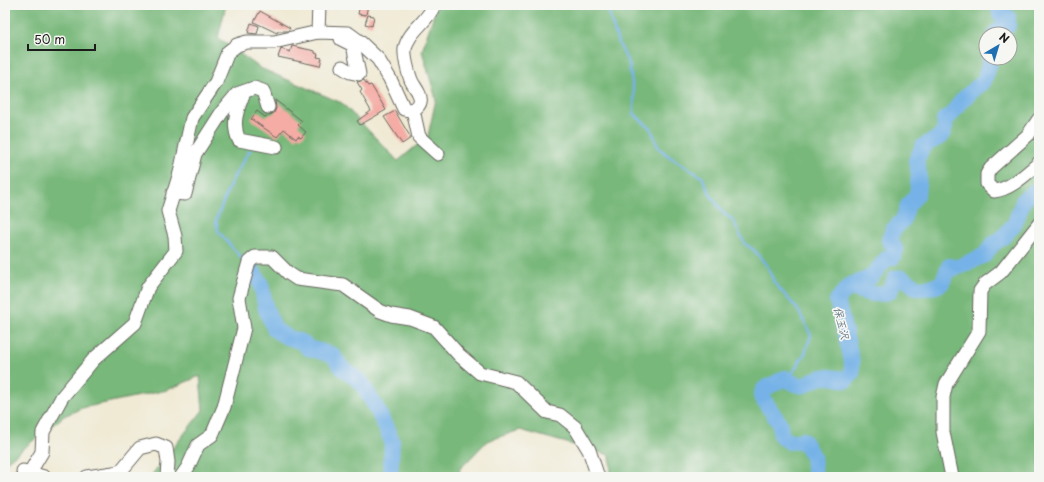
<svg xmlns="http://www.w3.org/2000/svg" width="1044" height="482" viewBox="0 0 1044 482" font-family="'Playpen Sans','Klee One',sans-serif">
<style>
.forest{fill:#78b87a;stroke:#4a6a4b;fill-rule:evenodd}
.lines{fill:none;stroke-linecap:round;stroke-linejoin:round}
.stream{stroke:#76b2e7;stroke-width:2.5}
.river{stroke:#76b2e7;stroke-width:16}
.building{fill:#f5aca5}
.minor-casing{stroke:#66645c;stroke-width:15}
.minor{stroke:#fff;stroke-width:13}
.labels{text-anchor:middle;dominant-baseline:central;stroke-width:3.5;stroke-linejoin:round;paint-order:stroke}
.water-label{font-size:11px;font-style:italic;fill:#40586d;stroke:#f6f6f2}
</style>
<rect width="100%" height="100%" fill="#f6f6f2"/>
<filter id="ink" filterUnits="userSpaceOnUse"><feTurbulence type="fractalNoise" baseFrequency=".025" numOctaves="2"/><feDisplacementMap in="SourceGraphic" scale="8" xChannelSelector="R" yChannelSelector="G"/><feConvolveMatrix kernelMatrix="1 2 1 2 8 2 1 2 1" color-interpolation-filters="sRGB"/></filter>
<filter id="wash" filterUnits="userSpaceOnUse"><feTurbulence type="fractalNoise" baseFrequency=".012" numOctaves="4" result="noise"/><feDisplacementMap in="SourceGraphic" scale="16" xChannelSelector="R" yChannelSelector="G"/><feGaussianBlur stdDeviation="0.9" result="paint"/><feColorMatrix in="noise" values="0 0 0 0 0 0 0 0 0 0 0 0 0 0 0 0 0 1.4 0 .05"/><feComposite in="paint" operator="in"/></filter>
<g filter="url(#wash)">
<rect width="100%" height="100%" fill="#f0ead4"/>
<path class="forest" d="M5,5H226L218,38L260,68L342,103L398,161L428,136L436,99L422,51L437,5H1039V477H611L610,455L520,430L487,441L459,470L463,477H150L203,410L200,376L167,390L82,408L64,416L5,463ZM986,34H1010V58H986Z"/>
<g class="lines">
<g class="stream">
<polyline points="606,5 618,42 629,64 634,95 634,114 651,129 658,147 667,155 702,177 710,194 724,214 732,219 745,244 754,250 768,267 774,282 798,310 811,335 805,353 788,380"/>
<polyline points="245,262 218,231 216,220 232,180 250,150"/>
</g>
<g class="river">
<polyline points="995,34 999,30 1008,26 1008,17 1000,14 998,5"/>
<polyline points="252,270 261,284 266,309 275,330 287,337 302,342 308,348 333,355 342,368 361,382 377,409 392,441 390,477"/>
<path d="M848,287C862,291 876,298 890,291L895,278C904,276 907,281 913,285C919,291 935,287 942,283L949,266L956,268L985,255L992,245L1004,236L1015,223L1024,199L1039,188"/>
<path d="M815,477L813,457L803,440L790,442L781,436L780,424L761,396L764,389L785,378C809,394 803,380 823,377C830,376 839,379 846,380L852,374V361L837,300L850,285L863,281L872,276L887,258L893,257L896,250L889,240L893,230L903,220L908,205L917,195L919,173L916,161L923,146L942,136L945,127L944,120L950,116L963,99L984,81L990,62L989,58"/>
</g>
</g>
<g id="blocks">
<g class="building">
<polygon points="360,5 368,5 366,15 358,14"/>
<polygon points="260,11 290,28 288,31 278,31 277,33 254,22"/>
<polygon points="368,15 374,16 372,26 365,24"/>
<polygon points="251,23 259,26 257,34 248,33"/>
<polygon points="292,46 315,51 315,53 318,54 317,57 322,58 320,66 278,57 281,49 290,52"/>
<polygon points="364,80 368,86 371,85 386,110 360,125 357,121 371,111 360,92 362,90 357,82"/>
<polygon points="275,100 302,121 298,125 306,132 301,138 298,136 296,139 284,129 277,137 251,119 257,111 265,117 274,113 276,108"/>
<polygon points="395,111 411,138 402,144 384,117"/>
</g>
</g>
</g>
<g filter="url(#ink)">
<use href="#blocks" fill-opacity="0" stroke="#66645c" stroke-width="1"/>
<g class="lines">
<g class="minor-casing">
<g id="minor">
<polyline points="318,32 319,5"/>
<polyline points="341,39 353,45 359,74 350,72 342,67"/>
<path d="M244,92C238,108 231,123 239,140L276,147"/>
<polyline points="413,110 419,137 438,154"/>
<path d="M1039,119L1028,135L991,168L987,174V184L994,191C1011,189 1026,174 1039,163"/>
<polyline points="173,193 185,194 195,154 222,112 237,94 254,88 263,91 268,107"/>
<polyline points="23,471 44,477"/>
<path d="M27,477L42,452L43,432L62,397L94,359L135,323L148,287L176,251L175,236L168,211L180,173L192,118L216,82L228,52L237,45L247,42H274L318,32L348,33L359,41L378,59L390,79L404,109C414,112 424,105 419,94C417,89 413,85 411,80C408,72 404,57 405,49C408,31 428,22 434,5"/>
<polyline points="87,477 120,472 140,448 156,444 166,448 168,462 167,477"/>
<polyline points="181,477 188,467 198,445 212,435 224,407 244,328 239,298 249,262 255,257 272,257 288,273 297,279 343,285 380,311 391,315 410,318 434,327 459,355 480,373 516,382 547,412 560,415 575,427 589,450 598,477"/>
<polyline points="952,477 943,432 943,397 946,384 979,331 980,291 985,284 1001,272 1039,224"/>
</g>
</g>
<use href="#minor" class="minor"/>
</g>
</g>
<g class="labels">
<g class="water-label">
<text transform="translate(842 323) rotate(76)">保玉沢</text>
</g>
</g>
<rect width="1044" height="482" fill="none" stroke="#f6f6f2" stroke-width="20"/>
<g transform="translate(998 46) rotate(38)"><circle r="19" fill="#f6f6f2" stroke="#9f9f9c"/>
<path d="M0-3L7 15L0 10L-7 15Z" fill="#1f6fb2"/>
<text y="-6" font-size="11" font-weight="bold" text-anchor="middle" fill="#1c1c1c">N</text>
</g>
<path d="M28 44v6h67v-6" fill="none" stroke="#1c1c1c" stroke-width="2"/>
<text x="34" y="44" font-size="12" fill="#1c1c1c" stroke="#f6f6f2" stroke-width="3" paint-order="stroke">50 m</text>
</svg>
